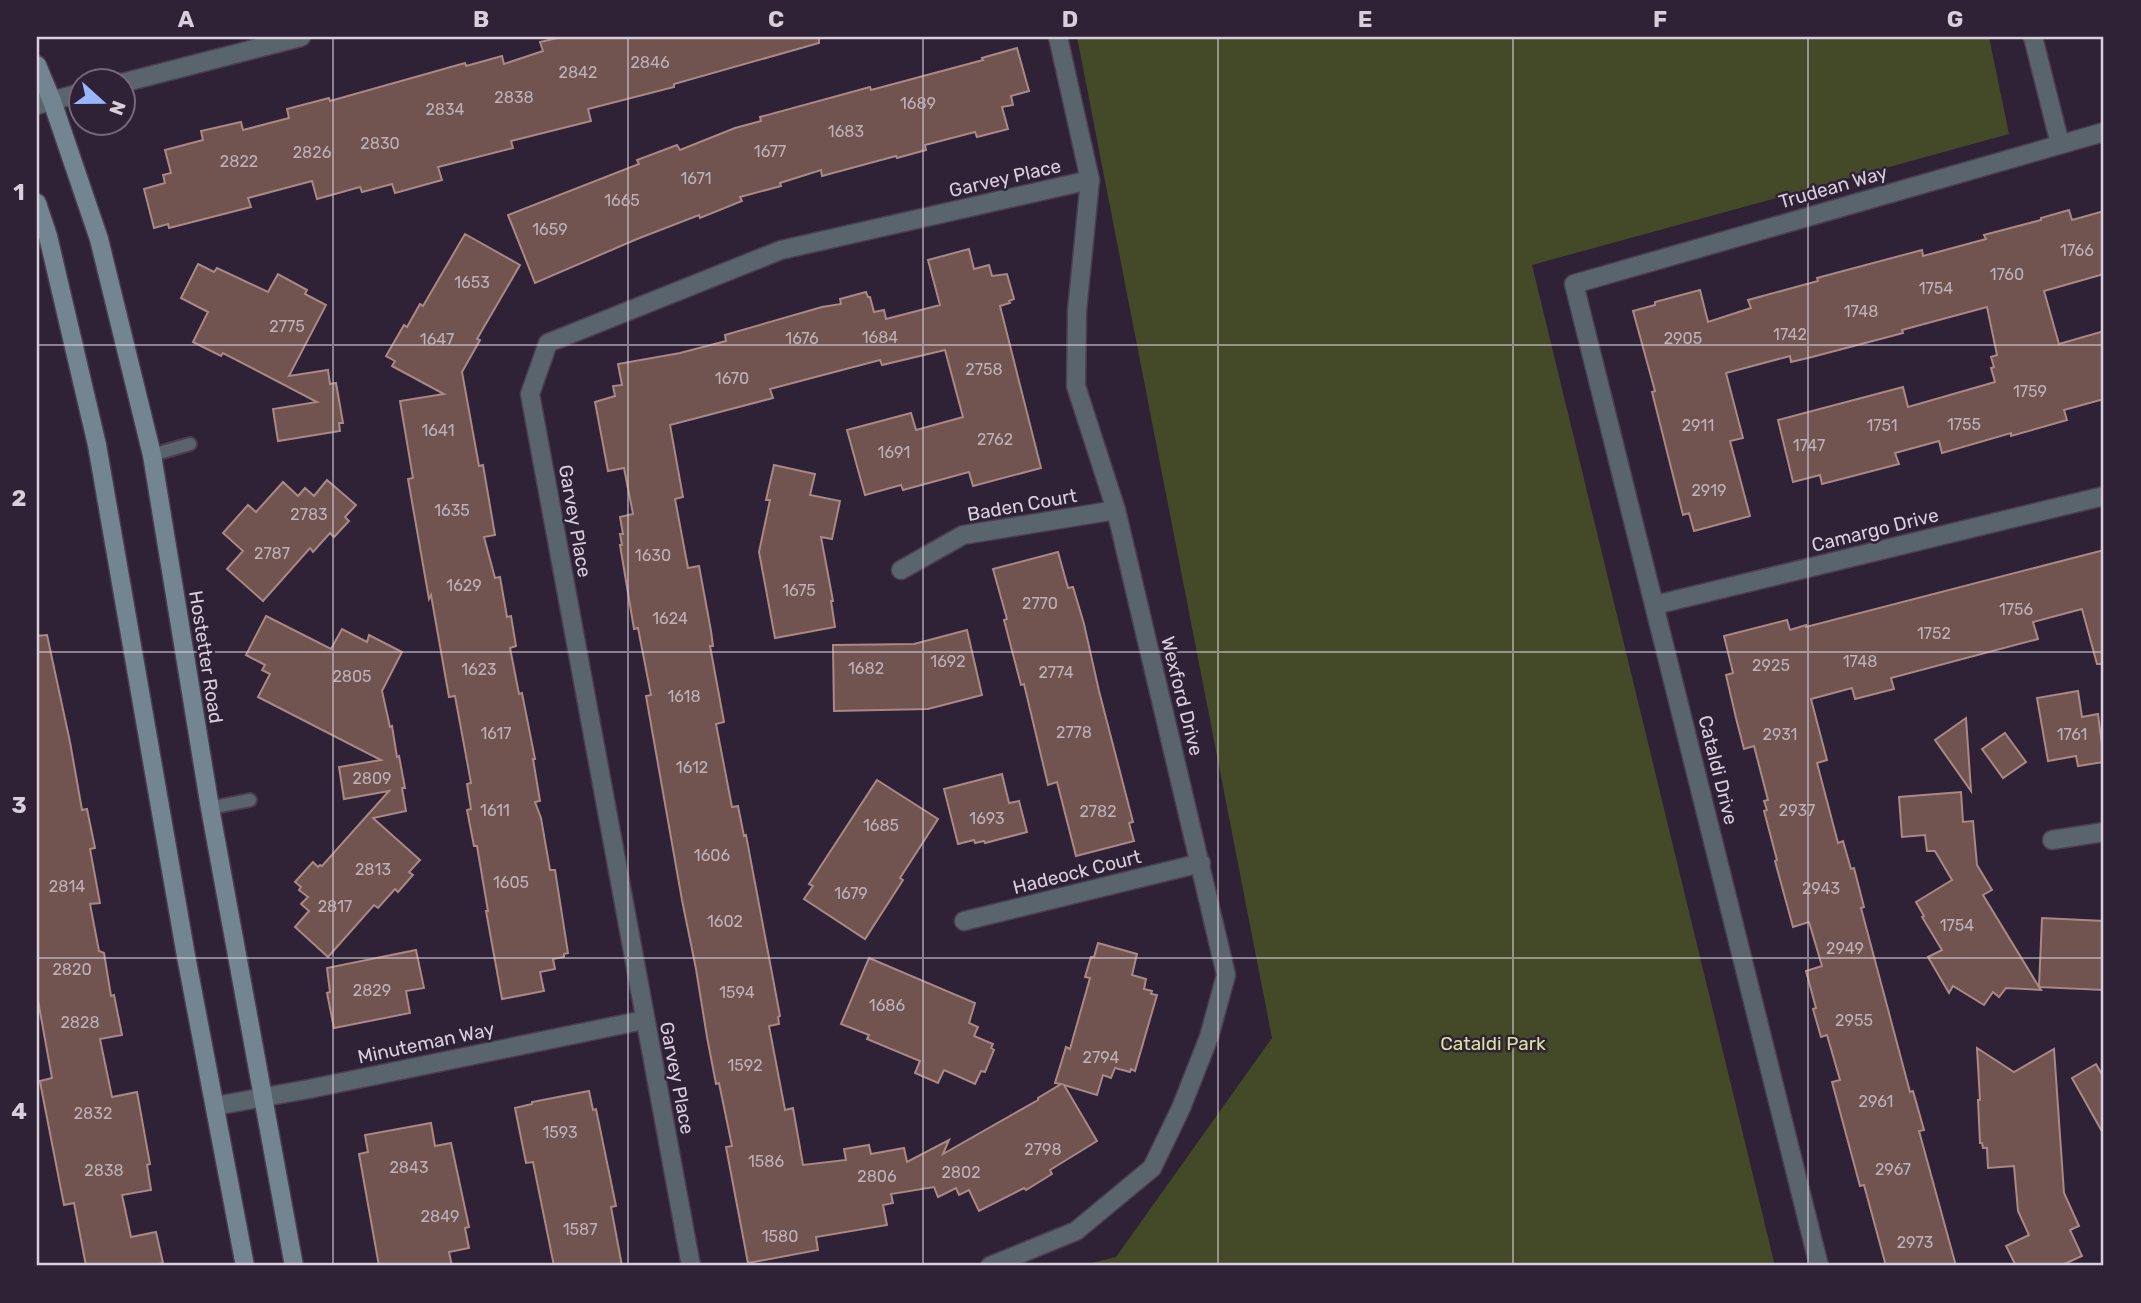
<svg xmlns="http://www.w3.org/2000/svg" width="2141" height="1303" viewBox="0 0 2141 1303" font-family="Rubik,sans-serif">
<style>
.green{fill:#444a27}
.building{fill:#715350;stroke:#a98885;stroke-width:2}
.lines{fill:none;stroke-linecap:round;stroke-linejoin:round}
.lane-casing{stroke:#4b3e51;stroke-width:16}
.street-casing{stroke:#4b3e51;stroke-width:21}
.secondary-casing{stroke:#4b3e51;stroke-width:21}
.lane{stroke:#59646c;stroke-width:12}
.street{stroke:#59646c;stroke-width:18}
.secondary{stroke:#748592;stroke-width:18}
.grid{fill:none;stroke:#d8cfdc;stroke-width:2;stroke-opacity:0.55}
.labels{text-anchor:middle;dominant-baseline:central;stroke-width:5;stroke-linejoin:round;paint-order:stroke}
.number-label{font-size:16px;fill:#beb0b9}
.street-label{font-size:19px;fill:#d8cfdc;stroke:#302236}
.park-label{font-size:19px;fill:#d7e59a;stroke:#302236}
.neatline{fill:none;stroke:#d8cfdc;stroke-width:2.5}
.grid-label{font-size:23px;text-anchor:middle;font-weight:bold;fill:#d8cfdc}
</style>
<rect width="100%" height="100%" fill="#302236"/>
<polygon class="green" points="1077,37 1989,37 2009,134 1532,265 1775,1266 1079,1266 1116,1257 1272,1038"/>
<g class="building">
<polygon points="562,37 819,37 819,43 674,84 674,87 588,109 591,121 511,141 513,148 438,167 442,180 395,193 392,184 362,192 360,187 317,199 312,181 248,198 251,207 169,228 168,224 154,228 144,189 165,183 163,175 171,173 165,150 203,140 201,131 241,122 243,130 289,118 287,109 329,98 330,101 465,63 466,66 502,56 504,64 543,51 540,42"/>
<polygon points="1017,48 1029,91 1011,96 1013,105 1002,107 1008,129 977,137 975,132 925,145 926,150 897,158 896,156 822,176 821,170 780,183 781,186 740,197 742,201 700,218 699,215 637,239 535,283 508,215 639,164 637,160 677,145 680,150 735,128 761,121 760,117 870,87 871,90 983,60 982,58"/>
<polygon points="2069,210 2072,220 2104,211 2104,274 2044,291 2059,344 2104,331 2104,399 2064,410 2067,420 2011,436 2011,433 1942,453 1939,441 1895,453 1899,464 1822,484 1820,475 1793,482 1778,420 1903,387 1908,407 1995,382 1991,368 1994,367 1991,357 1997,355 1987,307 1902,330 1903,333 1812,357 1791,362 1790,356 1726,373 1743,438 1730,441 1750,516 1694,531 1689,513 1683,515 1652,392 1655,391 1633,311 1655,305 1655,302 1700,290 1708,322 1751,308 1748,300 1818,281 1817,278 1922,250 1923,256 1986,239 1984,235 2041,220 2041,218"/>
<polygon points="465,234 520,265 477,339 480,340 462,372 479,466 483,465 495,535 484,537 495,578 500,577 507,617 511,616 516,646 510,648 519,694 522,693 535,759 533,759 540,801 535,802 541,818 550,870 555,870 568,953 564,954 564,957 553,959 555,969 540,972 544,991 502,999 486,911 488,911 477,846 474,846 467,810 471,809 467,784 471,783 455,696 449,697 431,595 429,599 408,479 413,478 400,401 444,394 392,366 395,361 386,356 404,325 407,327 420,304 423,306"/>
<polygon points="969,249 974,269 989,265 992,276 1007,274 1014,299 1009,301 1010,303 1000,306 1041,468 973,486 969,472 903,490 901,485 865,495 847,430 911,413 916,430 963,417 945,350 882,365 880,360 770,389 773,398 670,425 683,497 675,499 688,568 699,566 711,631 713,646 710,646 724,722 716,724 732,807 738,806 744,836 746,835 780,1016 778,1017 779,1024 769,1026 785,1110 793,1108 803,1165 846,1160 844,1149 869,1145 871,1154 904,1148 907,1162 949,1140 943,1154 1038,1100 1038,1098 1061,1084 1055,1083 1066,1047 1070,1049 1090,978 1085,977 1091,957 1094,957 1098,943 1137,954 1132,975 1146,979 1144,989 1152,991 1151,994 1157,995 1135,1071 1131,1069 1130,1072 1115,1068 1111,1078 1103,1075 1097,1095 1064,1085 1097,1141 1050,1170 1052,1174 1026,1190 1024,1188 979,1211 969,1190 959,1195 956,1188 938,1197 934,1187 891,1194 893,1203 883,1205 887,1225 816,1237 818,1250 748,1263 726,1147 732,1146 719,1083 716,1084 707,1037 696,969 682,900 646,696 651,695 638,628 634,629 620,545 622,545 620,534 623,534 620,517 633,514 624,468 608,471 595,402 615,396 613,386 622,385 618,364 680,353 726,341 725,335 822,307 841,304 840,299 866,292 868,297 870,297 874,312 884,310 886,319 940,305 928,260"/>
<polygon points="198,264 214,272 217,268 268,292 278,274 307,290 305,294 326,305 289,376 328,370 330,384 336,383 343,423 339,423 340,431 278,441 273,409 317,402 223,353 221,356 193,342 208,312 181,298"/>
<polygon points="774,465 815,474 810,495 840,501 832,539 821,537 833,601 831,601 835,627 775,638 759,552 770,500 766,500"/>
<polygon points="327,480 356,505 345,517 349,521 334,537 330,533 313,552 310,548 263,601 227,569 243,551 223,533 248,505 256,512 283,482 298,496 305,488 314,496"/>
<polygon points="2104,550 2104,664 2097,664 2082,609 2033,622 2038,639 1891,678 1894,689 1855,699 1852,688 1811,699 1827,760 1817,763 1838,843 1843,841 1851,869 1854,868 1864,907 1861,908 1910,1092 1913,1091 1924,1130 1919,1131 1956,1266 1886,1266 1864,1185 1860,1186 1832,1082 1840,1080 1827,1035 1821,1037 1813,1009 1816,1008 1806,971 1822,966 1809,922 1793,927 1775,861 1777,860 1764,811 1767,810 1764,801 1768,800 1754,746 1744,749 1736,718 1726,675 1733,673 1724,636 1787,620 1790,630 1806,625 1806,627"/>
<polygon points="1058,552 1068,588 1073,587 1084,624 1099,691 1133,822 1129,823 1134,841 1076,856 1057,782 1048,785 1024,684 1021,685 1004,620 1007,619 993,569"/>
<polygon points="266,616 331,649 342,629 367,642 369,635 402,652 382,691 390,727 392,726 397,757 399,756 405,788 402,788 406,811 373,818 420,860 409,872 413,875 398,892 395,889 378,908 374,905 328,957 295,927 309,911 301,904 308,897 299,890 301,887 295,882 313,862 318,867 320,865 322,866 389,791 344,799 339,767 381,760 258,697 270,674 262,670 265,665 246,655"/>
<polygon points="967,630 982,695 928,709 834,711 833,645 914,644"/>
<polygon points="47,635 70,742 82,810 87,809 95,848 90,849 100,903 90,904 99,951 104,953 111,996 114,995 122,1035 100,1039 112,1097 137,1092 150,1164 147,1165 151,1190 122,1195 131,1237 156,1232 163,1263 148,1266 86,1266 74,1203 64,1205 41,1087 40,1081 52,1078 37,995 37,636"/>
<polygon points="2078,691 2082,717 2098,714 2104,762 2078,766 2076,756 2048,761 2037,698"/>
<polygon points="1966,718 1971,791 1935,740"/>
<polygon points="2005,733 2026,762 2003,778 1982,749"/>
<polygon points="1002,774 1009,803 1019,801 1027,832 985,843 984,841 975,843 974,840 958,844 944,789"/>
<polygon points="877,780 938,819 900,878 903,880 865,939 804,899 813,886 809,884"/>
<polygon points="1961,792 1963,822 1973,821 1977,865 1992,890 1983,895 2039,987 2042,918 2104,921 2104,990 2039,987 2041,990 2006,988 1999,997 1993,992 1984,1005 1953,986 1949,993 1928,957 1942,950 1922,917 1924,916 1916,902 1952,880 1935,851 1927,851 1925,835 1902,837 1899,797"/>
<polygon points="416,950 424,988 406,991 410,1013 334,1028 327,993 330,992 327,968"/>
<polygon points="869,958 975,1003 969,1023 978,1027 974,1036 993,1044 991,1048 994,1050 985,1072 981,1071 975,1084 944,1070 938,1083 915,1073 920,1061 867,1039 869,1035 841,1024"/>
<polygon points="1977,1048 2014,1072 2054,1049 2064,1193 2079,1226 2070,1230 2082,1256 2060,1266 2016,1266 2006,1246 2029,1235 2018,1211 2014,1166 1988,1168 1987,1148 1983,1148 1982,1143 1980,1143 1978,1100 1980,1100"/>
<polygon points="2096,1064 2104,1078 2104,1135 2072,1078"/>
<polygon points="589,1091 593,1110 596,1109 616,1206 611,1207 622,1266 554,1266 533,1162 526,1163 515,1108 532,1104 532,1102"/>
<polygon points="431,1123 435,1146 451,1143 469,1227 465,1228 469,1248 449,1252 452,1266 379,1266 359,1154 368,1152 365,1135"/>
</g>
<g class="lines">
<g class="lane-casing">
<g id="lane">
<polyline points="152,455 190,444"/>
<polyline points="210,808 250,800"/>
</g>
</g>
<g class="street-casing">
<g id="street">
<polyline points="2033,37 2060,144"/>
<polyline points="122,83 301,37"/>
<polyline points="37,105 80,93"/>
<polyline points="901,570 963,535 1116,510"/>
<polyline points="1655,605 2104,496"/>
<polyline points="2052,840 2104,832"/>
<polyline points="964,921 1201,863"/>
<polyline points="215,1106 309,1089 644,1020"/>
<polyline points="691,1266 530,394 548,343 781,250 1090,180"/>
<polyline points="990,1266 1076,1231 1152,1168 1181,1108 1209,1037 1226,975 1116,510 1076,386 1077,311 1090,180 1058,37"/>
<polyline points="1819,1266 1574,284 2104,132"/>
</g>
</g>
<g class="secondary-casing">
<g id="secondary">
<polyline points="37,65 52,101 99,239 152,455 210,808 294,1266"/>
<polyline points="37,203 48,236 97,445 186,956 245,1266"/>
</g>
</g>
<use href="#lane" class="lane"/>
<use href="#street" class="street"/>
<use href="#secondary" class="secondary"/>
</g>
<path class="grid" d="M333,37V1266M628,37V1266M923,37V1266M1218,37V1266M1513,37V1266M1808,37V1266M37,345H2104M37,652H2104M37,958H2104"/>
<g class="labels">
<g class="number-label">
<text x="650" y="62">2846</text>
<text x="578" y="72">2842</text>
<text x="514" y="97">2838</text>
<text x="918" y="103">1689</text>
<text x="445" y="109">2834</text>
<text x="846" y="131">1683</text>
<text x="380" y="143">2830</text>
<text x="770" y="151">1677</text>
<text x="312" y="152">2826</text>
<text x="239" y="161">2822</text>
<text x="696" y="178">1671</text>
<text x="622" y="200">1665</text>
<text x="550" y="229">1659</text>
<text x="2077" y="250">1766</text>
<text x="2007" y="274">1760</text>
<text x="472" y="282">1653</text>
<text x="1936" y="288">1754</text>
<text x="1861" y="311">1748</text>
<text x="287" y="326">2775</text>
<text x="1790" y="334">1742</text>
<text x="880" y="337">1684</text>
<text x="802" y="338">1676</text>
<text x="1683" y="338">2905</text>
<text x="437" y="339">1647</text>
<text x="984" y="369">2758</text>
<text x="732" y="378">1670</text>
<text x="2030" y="391">1759</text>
<text x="1964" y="424">1755</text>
<text x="1698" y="425">2911</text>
<text x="1882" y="425">1751</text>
<text x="438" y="430">1641</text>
<text x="995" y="439">2762</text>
<text x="1809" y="445">1747</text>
<text x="894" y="452">1691</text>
<text x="1709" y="490">2919</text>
<text x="452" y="510">1635</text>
<text x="309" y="514">2783</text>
<text x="272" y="553">2787</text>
<text x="653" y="555">1630</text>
<text x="464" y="585">1629</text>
<text x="799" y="590">1675</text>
<text x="1040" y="603">2770</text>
<text x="2016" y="609">1756</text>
<text x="670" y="618">1624</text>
<text x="1934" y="633">1752</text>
<text x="948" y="661">1692</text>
<text x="1860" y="661">1748</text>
<text x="1771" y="665">2925</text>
<text x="866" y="668">1682</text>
<text x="479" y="669">1623</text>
<text x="1056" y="672">2774</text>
<text x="352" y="676">2805</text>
<text x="684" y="696">1618</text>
<text x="1074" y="732">2778</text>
<text x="496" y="733">1617</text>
<text x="1780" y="734">2931</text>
<text x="2072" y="734">1761</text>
<text x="692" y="767">1612</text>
<text x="372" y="778">2809</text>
<text x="495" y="810">1611</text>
<text x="1797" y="810">2937</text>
<text x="1098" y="811">2782</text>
<text x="987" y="818">1693</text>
<text x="881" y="825">1685</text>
<text x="712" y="855">1606</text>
<text x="373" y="869">2813</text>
<text x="511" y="882">1605</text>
<text x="67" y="886">2814</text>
<text x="1821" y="888">2943</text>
<text x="851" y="893">1679</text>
<text x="335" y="906">2817</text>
<text x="725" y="921">1602</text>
<text x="1957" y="925">1754</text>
<text x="1845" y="948">2949</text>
<text x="72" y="969">2820</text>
<text x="372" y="990">2829</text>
<text x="737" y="992">1594</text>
<text x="887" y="1005">1686</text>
<text x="1854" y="1020">2955</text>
<text x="80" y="1022">2828</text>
<text x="1101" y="1057">2794</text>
<text x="745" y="1065">1592</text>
<text x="1876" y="1101">2961</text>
<text x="93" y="1113">2832</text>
<text x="560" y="1132">1593</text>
<text x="1043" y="1149">2798</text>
<text x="766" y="1161">1586</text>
<text x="409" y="1167">2843</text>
<text x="1893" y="1169">2967</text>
<text x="104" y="1170">2838</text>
<text x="961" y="1172">2802</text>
<text x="877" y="1176">2806</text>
<text x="440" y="1216">2849</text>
<text x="580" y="1229">1587</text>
<text x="780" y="1236">1580</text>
<text x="1915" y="1242">2973</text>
</g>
<g class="street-label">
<text transform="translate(1005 178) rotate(-13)">Garvey Place</text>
<text transform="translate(1833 187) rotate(-16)">Trudean Way</text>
<text transform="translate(1022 505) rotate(-10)">Baden Court</text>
<text transform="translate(575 521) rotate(80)">Garvey Place</text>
<text transform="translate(1875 530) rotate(-14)">Camargo Drive</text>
<text transform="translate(206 657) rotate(81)">Hostetter Road</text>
<text transform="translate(1182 696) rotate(76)">Wexford Drive</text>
<text transform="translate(1718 770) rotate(76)">Cataldi Drive</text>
<text transform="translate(1077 872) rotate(-14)">Hadeock Court</text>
<text transform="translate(426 1043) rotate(-12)">Minuteman Way</text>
<text transform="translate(677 1078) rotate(79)">Garvey Place</text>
</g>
<g class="park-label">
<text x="1493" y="1043">Cataldi Park</text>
</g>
</g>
<rect width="2141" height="1303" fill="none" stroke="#302236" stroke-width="77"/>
<g transform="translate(102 102) rotate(111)"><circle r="33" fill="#302236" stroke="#736778" stroke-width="2"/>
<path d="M0-5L12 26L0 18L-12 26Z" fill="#9bb5fd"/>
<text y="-10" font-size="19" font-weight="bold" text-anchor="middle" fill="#d8cfdc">N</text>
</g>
<rect x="38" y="38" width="2064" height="1226" class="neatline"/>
<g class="grid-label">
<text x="186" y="27">A</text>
<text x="481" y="27">B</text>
<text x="776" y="27">C</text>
<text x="1070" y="27">D</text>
<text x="1365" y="27">E</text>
<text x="1660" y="27">F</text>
<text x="1955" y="27">G</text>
<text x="19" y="200">1</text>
<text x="19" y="506">2</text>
<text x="19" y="813">3</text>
<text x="19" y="1119">4</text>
</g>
</svg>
